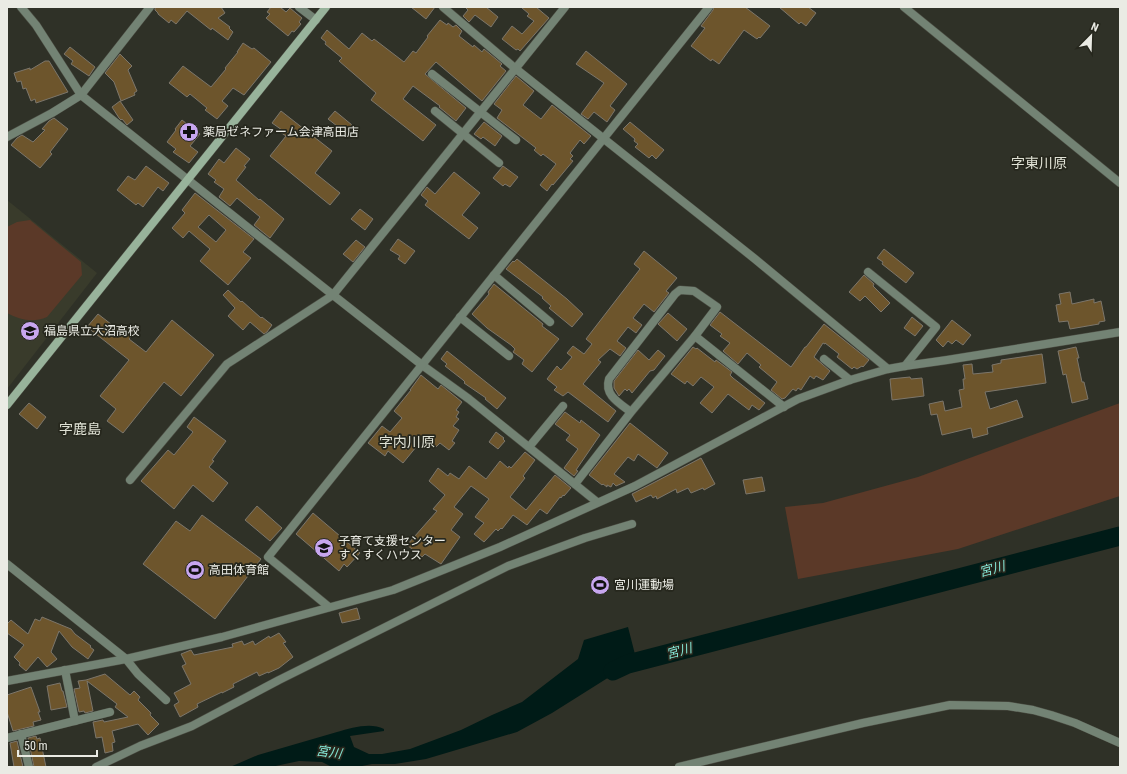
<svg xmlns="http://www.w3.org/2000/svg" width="1127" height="774" viewBox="0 0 1127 774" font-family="'Roboto Condensed','Noto Sans JP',sans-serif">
<rect width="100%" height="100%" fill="#2f3127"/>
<polygon fill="#393b2b" points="7,200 97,273 7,389"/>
<g fill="#5b3928">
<path d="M30 220 81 262 82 275 47 317C33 323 20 320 7 313V227L17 222Z"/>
<polygon points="1120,403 1120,496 958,549 798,579 785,507 823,503 918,477"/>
</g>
<path fill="#001b17" d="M628 627 639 670 622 671 614 674 552 713 517 732 426 759 395 764H372L357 767H332L322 762 299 761 271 767H230L258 755 337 732C352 728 370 722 384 729V731L350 736 354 747 369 754H382L410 749 461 730 492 715 522 702 578 659 584 640Z"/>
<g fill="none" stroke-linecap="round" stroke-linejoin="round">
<polyline stroke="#001b17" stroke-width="19" points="613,671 628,664 1120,536"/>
</g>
<g fill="#6d552c" stroke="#7c766b" fill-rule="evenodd">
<polygon points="155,7 221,7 225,13 218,18 230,27 229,28 233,32 228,40 212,28 211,30 187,11 176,24 171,20 169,23 158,14 158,13 155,10"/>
<polygon points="271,7 280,7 286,12 290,8 302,18 299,22 301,24 294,32 292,31 288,36 266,18 270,14 267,12"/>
<polygon points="411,7 435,7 426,19"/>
<polygon points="465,7 486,7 498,17 491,27 475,15 469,22 463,16 468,10"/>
<polygon points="521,7 536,7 549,18 520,51 518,49 516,50 502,39 512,26 522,34 534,21 527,16 529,14"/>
<polygon points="714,7 745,7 770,26 760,38 759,37 757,39 744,30 719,64 712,59 711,61 691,46 705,28 701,26 713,10"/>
<polygon points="779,7 808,7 816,13 806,26 801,22 799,24"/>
<polygon points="440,20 447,25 448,23 453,27 456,25 462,31 459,36 473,47 474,45 482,52 484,49 502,64 500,66 506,71 482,101 436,62 425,74 466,108 456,121 439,107 440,106 413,86 403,99 436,125 423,141 371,100 376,93 339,61 342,58 325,44 326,42 321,38 327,30 349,49 362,33 372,41 374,39 404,62 413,51 416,53 428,37 427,36"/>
<polygon points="243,43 252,49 254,48 271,62 244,95 233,88 222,101 228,106 217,119 205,110 207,108 190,94 187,97 169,83 183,66 211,87 226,69 225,68 238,52 237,52"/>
<polygon points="70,47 95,67 89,76 71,64 73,61 64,54"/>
<polygon points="586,51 627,84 610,106 615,110 607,122 594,112 588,119 581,114 604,83 576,64"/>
<polygon points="120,54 132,66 128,70 137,91 134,93 135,95 121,101 114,82 105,73"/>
<polygon points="45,61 49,61 68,92 36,103 35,99 31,101 26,88 23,89 21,81 17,82 14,73 30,68 30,70"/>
<polygon points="516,76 534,91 523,105 541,119 552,105 591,136 584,144 580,140 570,153 573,156 570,159 573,161 553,185 552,184 547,191 540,185 556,164 543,154 541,156 534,150 536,148 497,118 502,110 494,104"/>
<polygon points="120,101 133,120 127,125 122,119 121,120 119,118 112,107"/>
<polygon points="281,111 332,151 315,173 340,193 330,205 270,156 286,136 280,132 282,130 272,123"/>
<polygon points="335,111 352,125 346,133 328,119"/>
<polygon points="54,118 68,129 50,152 52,154 40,168 11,145 17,138 22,135 33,142 45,130 42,129 49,121"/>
<polygon points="182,120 200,134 190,146 198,152 189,163 173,152 176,149 167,142 176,130 175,129"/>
<polygon points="484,122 502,136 495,146 483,137 481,139 474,134"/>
<polygon points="630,122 664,150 656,159 652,155 649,158 635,147 638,144 634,141 635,139 623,129"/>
<polygon points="236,148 250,159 244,166 246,167 236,180 259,200 260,199 284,219 270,238 254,225 260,217 237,198 230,206 219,197 224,189 214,182 216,180 208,174 219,159 224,163"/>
<polygon points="146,166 169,183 163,191 158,187 143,207 138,203 136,205 117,190 128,176 135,180"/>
<polygon points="503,166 518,177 510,187 505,184 503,186 493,178"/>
<polygon points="454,172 480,193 462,215 478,228 469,239 425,205 428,201 421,195 427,187 435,194"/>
<path d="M195 193 254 239 243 252 251 258 228 285 200 261 210 249 189 231 183 238 172 228 185 213 182 210ZM209 215 226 230 216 242 198 227Z"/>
<polygon points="360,209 373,219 365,230 351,219"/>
<polygon points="398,239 415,251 405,264 398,259 400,256 390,250"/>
<polygon points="356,240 365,247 353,262 343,254"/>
<polygon points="884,249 914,273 906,283 882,264 883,262 877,258"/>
<polygon points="644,251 677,278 666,291 669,293 654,312 644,304 633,318 642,325 636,333 628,327 617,341 626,348 620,356 610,349 598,360 601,362 583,384 616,411 608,422 568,392 563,396 554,390 557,387 547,379 557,366 561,370 572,357 567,353 573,346 584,354 592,344 586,339 640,269 634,264"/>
<polygon points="517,259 567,299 583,314 572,327 549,308 551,306 542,298 543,297 506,269 513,261 514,262"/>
<polygon points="864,275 874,284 873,286 890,303 881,312 865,296 860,301 849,292"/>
<polygon points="494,284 543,324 542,326 559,339 532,372 522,364 524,360 513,352 515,349 511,345 487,328 472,314 489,294 488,292"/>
<polygon points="228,290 241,302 242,301 261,318 262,317 272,325 267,332 264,334 250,322 243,330 228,316 235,308 223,295"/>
<polygon points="1070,292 1072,304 1094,299 1094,303 1101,301 1105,321 1099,322 1099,324 1070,329 1068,321 1059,322 1056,305 1061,304 1059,294"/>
<polygon points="720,312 791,367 805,347 806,347 824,324 869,360 863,367 862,366 857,369 854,367 852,369 837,357 839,354 825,343 825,344 823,343 814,357 830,371 823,380 816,376 814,379 810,376 801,390 798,388 796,391 793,389 785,398 782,399 771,390 777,382 759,367 761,365 747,353 738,364 723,351 730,343 720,336 722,334 710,325"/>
<polygon points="668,313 687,329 677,341 658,324"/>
<polygon points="98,314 120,331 124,327 133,334 129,339 146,352 172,320 214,355 181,396 164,382 123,433 107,421 116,409 100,396 129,360 87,327"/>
<polygon points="912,317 923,326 915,336 904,328"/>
<polygon points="952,320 971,335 963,345 956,340 952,344 948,341 943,347 936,340"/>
<polygon points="693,347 696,349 697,348 715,362 716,360 732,372 730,375 733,378 765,403 759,410 752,405 749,410 728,394 712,413 700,403 714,387 701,377 693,386 687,381 685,384 671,374"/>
<polygon points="1076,347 1079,358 1077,358 1082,382 1084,382 1088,399 1072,403 1066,374 1063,375 1058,351"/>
<polygon points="638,350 649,360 658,350 665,356 654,370 650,371 632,393 629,389 627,391 625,389 619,396 614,388 614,381"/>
<polygon points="447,351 506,398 497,409 485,399 486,398 464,383 465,382 463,380 445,366 447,364 441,359"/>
<polygon points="1042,354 1046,383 985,392 990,409 1017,400 1023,417 987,428 988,434 973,438 971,428 942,435 937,414 931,415 929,404 943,401 945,411 962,407 959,390 964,389 963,379 965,379 963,365 972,364 973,374 993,372 992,365 1001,363 1001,360"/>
<polygon points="421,375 438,389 441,385 462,402 456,410 459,412 456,417 459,419 453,426 459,430 452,441 455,443 449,450 440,443 435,448 431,446 429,448 421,441 403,463 388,451 385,456 368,443 382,426 390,432 402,418 394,411 411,390 410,390"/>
<polygon points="910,377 911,379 922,378 924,396 892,400 890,379"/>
<polygon points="29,403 46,417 37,429 19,414"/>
<polygon points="565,412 580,423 581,420 600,435 576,470 578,471 574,476 564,468 578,449 566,440 570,435 555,424"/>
<polygon points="194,417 226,441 212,460 214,461 209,467 228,483 213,502 193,485 174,509 141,481 168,450 174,455 193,432 187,427"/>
<polygon points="630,423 668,453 657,468 638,454 634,461 628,457 614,474 625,482 616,486 613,483 611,487 607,485 607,487 603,484 602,485 589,475"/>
<polygon points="496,432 504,438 503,439 505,441 498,449 489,442"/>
<polygon points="525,452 535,460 523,476 525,478 510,497 526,510 555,475 571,488 564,496 563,495 561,498 560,497 547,514 540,509 527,525 513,515 502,529 501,528 498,531 496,529 484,542 474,534 484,523 475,517 489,499 471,486 454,507 463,514 451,530 460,537 441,564 425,554 422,557 407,545 437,511 433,509 445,495 429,481 438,468 448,476 450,473 459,479 469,466 486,479 500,461 508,468 509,466 511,468"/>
<polygon points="701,458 715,484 704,490 703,488 691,493 688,488 677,493 676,489 657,499 656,496 653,498 651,495 636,502 632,494"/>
<polygon points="762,477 765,491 746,494 743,480"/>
<polygon points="257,506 282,528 270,541 245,520"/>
<polygon points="313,513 360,553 347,567 344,564 339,571 296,534"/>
<polygon points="202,515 261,559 215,619 143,564 176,521 190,531"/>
<polygon points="357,608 360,619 342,623 339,613"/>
<polygon points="42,617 71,629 75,634 91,646 90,647 94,650 88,659 72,647 59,631 51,652 57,659 47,667 38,657 26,671 19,665 20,663 14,657 24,645 7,633 7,624 11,620 28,634 35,619 40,621"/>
<polygon points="279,633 286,642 283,643 293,657 279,668 268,673 268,672 259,676 257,672 233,684 234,687 222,693 222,692 197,704 198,707 180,717 174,705 179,702 174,693 191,684 182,666 186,664 181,654 191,650 194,655 233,647 232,644 242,641 244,645 253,641 255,645 269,636 270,638"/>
<polygon points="105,674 130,695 134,691 140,697 138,700 151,713 150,715 159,724 148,735 138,724 112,731 115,742 112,743 113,751 105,753 102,737 96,738 93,722 103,720 104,722 128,717 115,707 117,704 87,681 93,711 85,713 84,711 79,712 74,689 80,688 78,681 86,680"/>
<polygon points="60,683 62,691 63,691 67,707 51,710 47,686"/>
<polygon points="31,687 40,712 38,712 41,720 33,722 34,726 13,731 7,712 7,695"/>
<polygon points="36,736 37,739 40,738 46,767 34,767 28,738"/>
<polygon points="17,741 23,767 14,767 10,743"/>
</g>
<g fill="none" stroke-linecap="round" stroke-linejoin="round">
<g stroke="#4d4f45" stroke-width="9">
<g id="street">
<polyline points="21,7 36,25 81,95 333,295 422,365 469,399 597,502"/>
<polyline points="299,7 316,20"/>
<polyline points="443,7 516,69 755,259 888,369"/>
<polyline points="904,7 1120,183"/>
<polyline points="432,74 516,140"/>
<polyline points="435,111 499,163"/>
<polyline points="7,137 52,113 81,95 150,7"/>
<polyline points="868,272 936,327 905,366"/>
<polyline points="494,275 550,322"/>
<polyline points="460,317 509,356"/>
<polyline points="695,336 784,407"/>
<polyline points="824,359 850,380"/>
<polyline points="529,447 563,406"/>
<polyline points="130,480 227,364 333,295 565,7"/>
<path d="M575 484 631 412 695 336 717 307 694 291 680 290 675 294 609 379C604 395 619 403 631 412"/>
<polyline points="7,564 126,659 138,674 166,700"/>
<polyline points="329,607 268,557 709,7"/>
<polyline points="65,670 75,721"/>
<polyline points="7,681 126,659 222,637 393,590 500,547 635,486 798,399 850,380 888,369 905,366 947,360 1120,332"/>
<polyline points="21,734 29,767"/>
<polyline points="7,738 110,712"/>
<polyline points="96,767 140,746 192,726 279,680 508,566 585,538 632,524"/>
<polyline points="679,767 863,723 950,705 1008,706 1033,710 1051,715 1075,723 1120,743"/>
</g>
</g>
<g stroke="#4d4f45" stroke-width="9">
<polyline id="secondary" points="7,405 326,7"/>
</g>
<use href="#street" stroke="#738374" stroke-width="8"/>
<use href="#secondary" stroke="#98b39b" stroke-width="8"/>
</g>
<defs>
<g id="pharmacy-disc" transform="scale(1)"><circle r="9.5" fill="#c7a6ef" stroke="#26271d"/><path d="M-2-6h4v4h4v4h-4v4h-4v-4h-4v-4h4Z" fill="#111"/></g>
<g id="school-disc" transform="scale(1)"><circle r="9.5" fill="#c7a6ef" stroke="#26271d"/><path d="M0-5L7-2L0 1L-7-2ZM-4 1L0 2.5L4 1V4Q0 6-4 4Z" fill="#111"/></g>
<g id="stadium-disc" transform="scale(1)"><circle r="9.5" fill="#c7a6ef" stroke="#26271d"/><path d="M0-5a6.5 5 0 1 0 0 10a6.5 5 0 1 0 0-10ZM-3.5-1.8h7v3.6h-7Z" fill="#111"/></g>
</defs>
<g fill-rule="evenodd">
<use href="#pharmacy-disc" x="189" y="132"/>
<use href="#school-disc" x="30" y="331"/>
<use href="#school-disc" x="324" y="548"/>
<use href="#stadium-disc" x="195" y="570"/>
<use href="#stadium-disc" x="600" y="585"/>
</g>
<g text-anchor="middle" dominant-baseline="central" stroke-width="3.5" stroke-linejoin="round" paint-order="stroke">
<g font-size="12" fill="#eaebe4" stroke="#26271d" text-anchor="start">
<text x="203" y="132">薬局ゼネファーム会津高田店</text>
<text x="44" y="331">福島県立大沼高校</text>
<text x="338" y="541">子育て支援センター<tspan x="338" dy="14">すくすくハウス</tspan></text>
<text x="209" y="570">高田体育館</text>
<text x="614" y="585">宮川運動場</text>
</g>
<g font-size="13" font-style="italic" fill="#84e6d5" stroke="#26271d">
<text transform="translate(992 569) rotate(-15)">宮川</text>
<text transform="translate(679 651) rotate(-15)">宮川</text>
<text transform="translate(329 752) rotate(8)">宮川</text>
</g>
<g font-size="14" fill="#dfe1d4" stroke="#26271d">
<text x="1039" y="163">字東川原</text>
<text x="80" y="429">字鹿島</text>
<text x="407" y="442">字内川原</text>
</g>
</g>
<rect width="1127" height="774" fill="none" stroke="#eaebe4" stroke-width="16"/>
<g transform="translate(1091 36) rotate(23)" stroke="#26271d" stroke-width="3" paint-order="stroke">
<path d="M0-3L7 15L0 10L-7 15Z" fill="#eaebe4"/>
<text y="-6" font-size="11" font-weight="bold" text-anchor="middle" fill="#eaebe4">N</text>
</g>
<path d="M18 750v6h79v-6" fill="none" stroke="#eaebe4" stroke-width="2"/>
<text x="24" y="750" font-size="12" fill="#eaebe4" stroke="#26271d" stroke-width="3" paint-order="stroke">50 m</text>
</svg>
